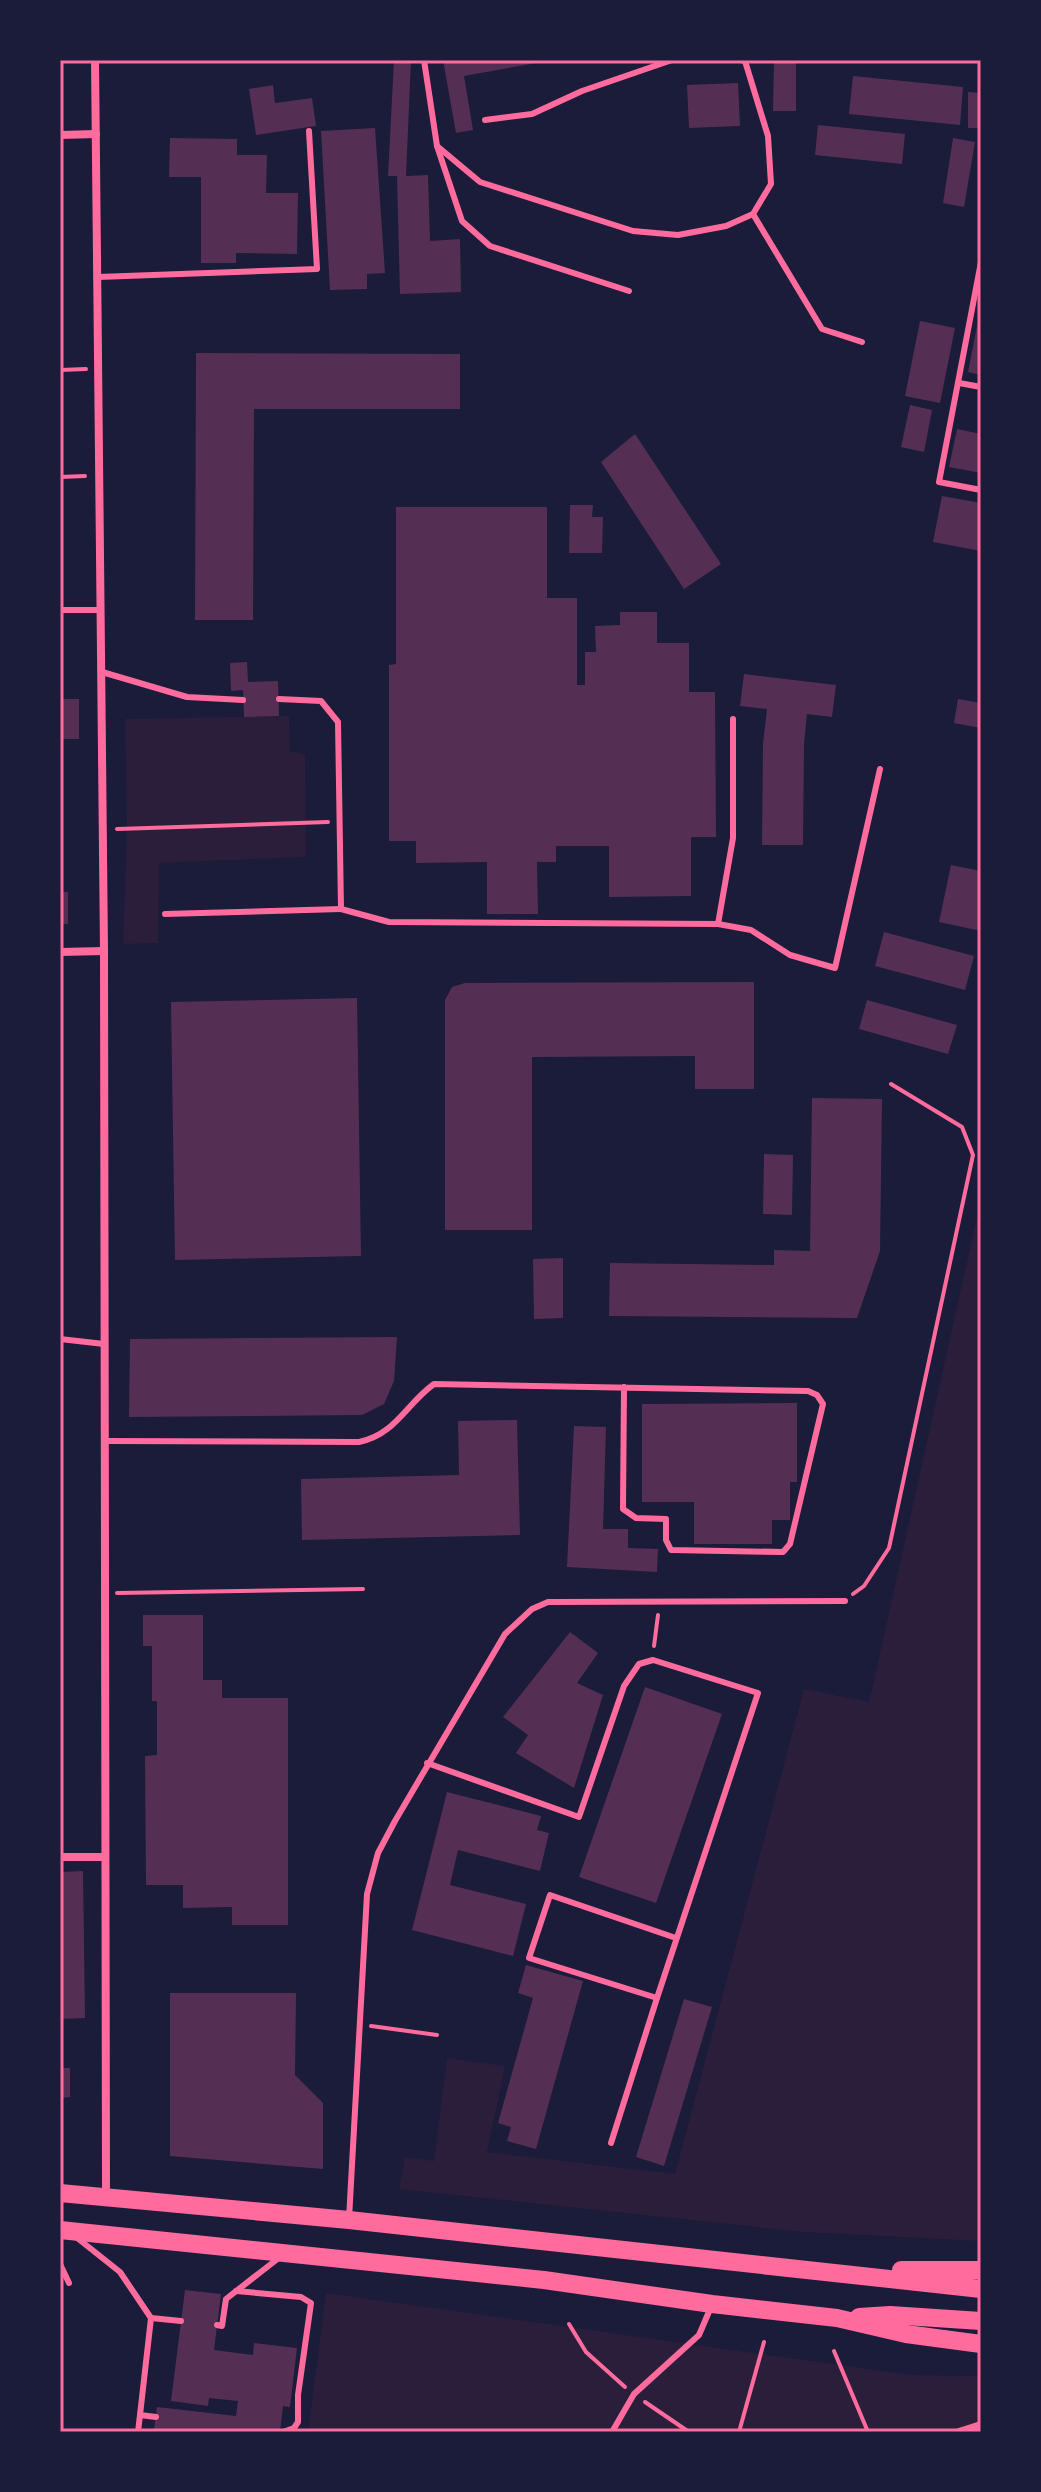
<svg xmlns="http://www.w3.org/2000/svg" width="1041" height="2492" viewBox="0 0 1041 2492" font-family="Mulish,sans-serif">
<rect width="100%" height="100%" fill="#1b1b3a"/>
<g fill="#2a1e3b">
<polygon points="289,716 290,751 305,755 306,857 159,863 158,943 123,944 127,829 125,719"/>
<polygon points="981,1199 981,2241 803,2232 399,2189 405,2157 434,2161 447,2058 505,2066 487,2152 675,2174 804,1689 869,1702"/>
<polygon points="326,2293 911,2375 981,2376 981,2425 959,2432 308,2432"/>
</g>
<g fill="#542f53">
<polygon points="394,60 411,60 406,176 428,175 430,241 460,239 461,292 400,294 397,176 388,176"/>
<polygon points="443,60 542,60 542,62 464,76 473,130 456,133"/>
<polygon points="774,63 796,63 796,111 773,111"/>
<polygon points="853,76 963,87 960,125 849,114"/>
<polygon points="738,83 740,126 689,128 687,85"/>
<polygon points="273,85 275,103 312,98 316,126 256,135 249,89"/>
<polygon points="968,92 981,93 981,128 968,128"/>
<polygon points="818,125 905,134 902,164 815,155"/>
<polygon points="375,128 385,273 367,274 367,289 330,290 321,131"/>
<polygon points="170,138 237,139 237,155 267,155 266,193 298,193 297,254 236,253 236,263 201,263 201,177 169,177"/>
<polygon points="953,138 975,142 964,207 943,203"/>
<polygon points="920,321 955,328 940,403 905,396"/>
<polygon points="978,321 981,322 981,375 968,372"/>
<polygon points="196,353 460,354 460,409 254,409 253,620 195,620"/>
<polygon points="910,405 932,410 924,452 901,447"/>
<polygon points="957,429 981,434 981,473 949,467"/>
<polygon points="635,434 721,564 684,589 601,462"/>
<polygon points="942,496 981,503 981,551 933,542"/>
<polygon points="570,505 593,505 592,517 603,517 602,553 569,553"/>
<polygon points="396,507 547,507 547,598 577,598 577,685 585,685 585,652 596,652 595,626 620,625 620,612 657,612 657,643 689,643 689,692 715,692 716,837 691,837 691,896 609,897 609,846 556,846 556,862 537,862 538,914 487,914 487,862 416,863 416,841 389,841 389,665 396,664"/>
<polygon points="247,662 248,682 278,681 279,716 244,717 243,690 231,691 230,663"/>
<polygon points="744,674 836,685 832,717 807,714 804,744 803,845 762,845 763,744 767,709 740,706"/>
<rect x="60" y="699" width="19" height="40"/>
<polygon points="958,699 981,703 981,728 954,723"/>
<polygon points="951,865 981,871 981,931 939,922"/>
<rect x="60" y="892" width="8" height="32"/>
<polygon points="884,932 974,956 965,990 875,966"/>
<polygon points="754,982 754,1089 695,1089 695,1056 532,1057 532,1230 445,1230 445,1000 452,987 465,983"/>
<polygon points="357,998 361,1256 175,1260 171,1002"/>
<polygon points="867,1000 957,1025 948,1054 859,1029"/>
<polygon points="812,1098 882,1099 880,1251 857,1318 609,1316 610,1263 774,1265 774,1250 810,1251"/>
<polygon points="764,1154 793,1155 792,1215 763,1214"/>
<polygon points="563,1258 563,1318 534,1319 533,1259"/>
<polygon points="397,1337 394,1381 384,1404 362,1415 129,1417 130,1339"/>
<polygon points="797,1403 797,1482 790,1482 790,1520 772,1520 772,1544 694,1544 694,1502 642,1502 642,1404"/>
<polygon points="517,1420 520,1535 302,1540 301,1479 459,1475 458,1421"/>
<polygon points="574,1426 606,1427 603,1529 628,1529 628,1548 658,1549 657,1572 567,1567"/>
<polygon points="143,1615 203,1615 203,1680 222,1680 222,1698 288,1698 288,1925 232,1925 232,1907 183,1908 183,1885 146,1885 145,1756 157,1755 157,1701 152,1701 152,1646 143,1646"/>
<polygon points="570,1632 598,1653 577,1683 603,1695 574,1788 516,1753 528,1735 503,1717"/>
<polygon points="645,1687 722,1714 656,1903 579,1877"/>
<polygon points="447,1792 541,1816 537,1830 549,1833 540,1871 458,1850 450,1885 526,1904 513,1956 412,1930"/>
<polygon points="83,1871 85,2018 60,2019 60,1872"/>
<polygon points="526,1965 583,1981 536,2149 507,2141 511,2127 498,2123 533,1998 518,1993"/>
<polygon points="170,1993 296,1993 295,2075 323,2103 323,2169 170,2156"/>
<polygon points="684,1999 712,2007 664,2166 636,2157"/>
<polygon points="60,2068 70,2068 70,2097 60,2098"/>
<polygon points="185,2290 221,2294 214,2350 253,2355 254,2343 297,2348 290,2407 283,2406 280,2432 178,2432 154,2429 157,2407 236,2416 238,2401 209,2398 208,2406 171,2401"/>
</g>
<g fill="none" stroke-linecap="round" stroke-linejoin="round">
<g stroke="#ff6b9d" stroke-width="4">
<polyline points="60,370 86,369"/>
<polyline points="60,477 85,476"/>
<polyline points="117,829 328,822"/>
<polyline points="117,1593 363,1589"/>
<polyline points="853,1594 864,1586 889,1548 973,1155 962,1127 891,1084"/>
<polyline points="654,1646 658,1615"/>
<polyline points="371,2026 437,2035"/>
<polyline points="569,2324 586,2352 625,2387"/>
<polyline points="834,2351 868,2432"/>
<polyline points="645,2402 689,2432"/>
<polyline points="739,2432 764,2342"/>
</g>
<g stroke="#ff6b9d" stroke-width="6">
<polyline points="424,60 437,146 462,221 490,246 629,291"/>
<polyline points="485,120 532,114 582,91 672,60"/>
<polyline points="437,146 480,182 633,231 678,235 726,226 753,214 771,184 768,136 745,61 741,60"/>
<polyline points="753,214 822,329 862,342"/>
<polyline points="981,262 939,482 981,490"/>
<polyline points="98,277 317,269 309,131"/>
<polyline points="959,383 981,387"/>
<polyline points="60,610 101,610"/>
<polyline points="102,672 187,697 243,700"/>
<polyline points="279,699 321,701 338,722 341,909 389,922 718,924 733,838 733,719"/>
<polyline points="165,914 341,909"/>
<polyline points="718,924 751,930 790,955 835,968 880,769"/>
<polyline points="60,1339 104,1344"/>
<path d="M105 1441 359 1442C395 1435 406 1404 434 1384L808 1391 817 1395 823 1404 790 1544 783 1552 671 1550 666 1540V1519L636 1518 623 1509 624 1387"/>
<polyline points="427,1763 579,1817 624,1686 639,1664 653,1660 758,1693 657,1998"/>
<polyline points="611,2143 657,1998 529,1958 550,1895 676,1938"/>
<polyline points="349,2219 367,1894 378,1853 395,1821 505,1634 532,1609 548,1602 845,1601"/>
<polyline points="76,2237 120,2272 151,2318 181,2321"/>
<polyline points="60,2264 69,2283"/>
<polyline points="236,2291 301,2297 311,2303 298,2395 298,2422 294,2428 283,2432"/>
<polyline points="151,2318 140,2415 156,2417"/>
<polyline points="217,2325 222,2326 226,2299 280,2257"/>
<polyline points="138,2432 140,2415"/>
<polyline points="612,2432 634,2394 699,2335 711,2307"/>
</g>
<g stroke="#ff6b9d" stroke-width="8">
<polyline points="95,60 104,951 106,2197"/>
<polyline points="60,135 96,134"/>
<polyline points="60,952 104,951"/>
<polyline points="60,1857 105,1857"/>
<polyline points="959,2432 981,2425"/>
</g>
<g stroke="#ff6b9d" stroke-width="18">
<polyline points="60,2193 349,2220 981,2289"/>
<polyline points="60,2230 544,2280 712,2304 837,2318 906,2334 981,2344"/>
<polyline points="901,2270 981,2270"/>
<polyline points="859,2317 890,2315 981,2321"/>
</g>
</g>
<rect width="1041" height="2492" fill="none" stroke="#1b1b3a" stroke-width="124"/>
<rect x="62" y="62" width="917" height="2368" fill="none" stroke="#ff6b9d" stroke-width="3"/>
</svg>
